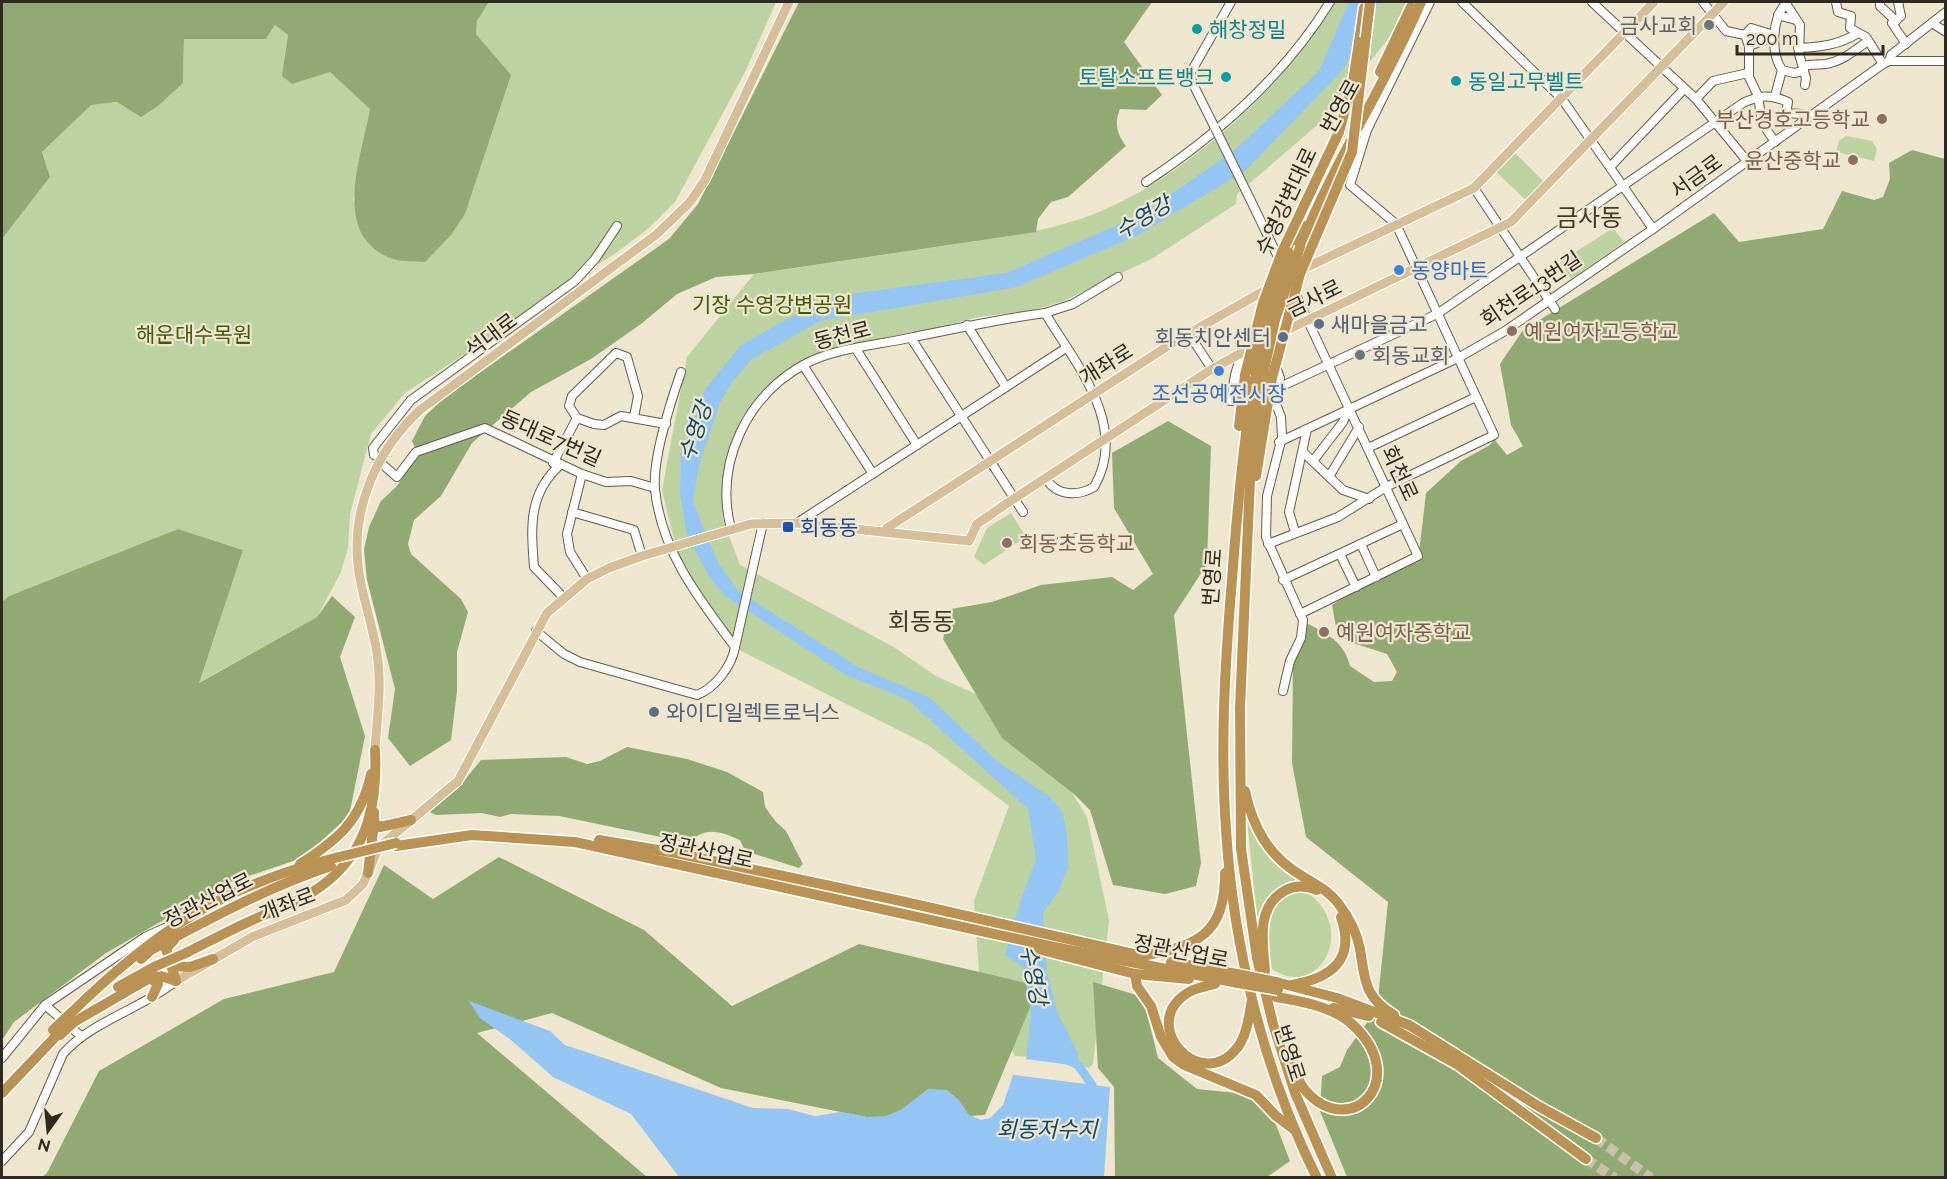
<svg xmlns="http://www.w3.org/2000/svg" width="1947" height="1179" viewBox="0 0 1947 1179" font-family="Raleway,'Noto Sans KR',sans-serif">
<rect width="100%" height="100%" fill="#eee6ce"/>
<g fill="#bcd3a1">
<polygon points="489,2 776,2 746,70 675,202 649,228 613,255 549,294 477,346 405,393 371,434 350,514 348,548 341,572 317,617 198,683 243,550 178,529 9,596 2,602 2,239 50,177 42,152 90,105 117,102 183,83 184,39 266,39 275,25 288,35 283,76 313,76 329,71 371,109 353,202 510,75 476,34 477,21"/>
<path d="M1333 2H1408L1397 28 1322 121 1237 194 1236 204 1153 258 1064 301 1033 310 979 317 805 361 757 397 741 419 733 438 722 486 723 520 740 565 892 646 936 676 1026 717 1087 817 1109 920 1093 1064 1089 1068 1051 1058 1015 1056 988 1011 979 972 974 901 1009 806 928 745 741 651 694 583 677 552 662 490 687 357 754 274C818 265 881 255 944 246 996 238 1050 232 1099 212 1186 176 1289 84 1333 2Z"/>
<polygon points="1846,136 1872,141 1877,149 1874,161 1836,152 1839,141"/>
<polygon points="1514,152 1545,183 1527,201 1495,171"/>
<polygon points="1613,228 1624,242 1571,279 1560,262"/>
<polygon points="1011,513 1026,537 984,565 974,557 987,528"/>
<path d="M1246 809C1262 842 1270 866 1306 882 1280 877 1266 897 1257 918Z"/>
<path d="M1303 892C1313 895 1318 901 1324 910 1347 949 1311 996 1272 969 1267 941 1262 894 1303 892Z"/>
</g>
<g fill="#91aa73">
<path d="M2 2H500H489L477 21 476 34 511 75 465 214 451 235 425 262C415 261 402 262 393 259 329 236 362 157 370 109L330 72 292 84 282 76 288 35 275 25 266 39H184L183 83 158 106 141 117 117 102 91 105 42 152 50 177 2 239Z"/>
<path d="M799 2H1152L1124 42 1162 95 1146 110 1120 109C1114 123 1117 134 1126 146L1068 197 1051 202 1038 219 1036 232 754 274 716 277 677 294 641 324 591 359 531 392 472 443 441 496 414 520 408 544 411 554 461 599 468 612 457 652V691L451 740 410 766 388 738 395 689 367 580 364 550 369 527 381 501 397 486 418 454 412 441 425 416 444 398 669 239 698 204Z"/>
<path d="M1912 150 1945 159V1177H1347L1320 1111 1322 1076 1340 1067 1347 1050 1377 1009 1388 902 1306 837 1292 763 1293 662 1304 622C1326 633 1344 641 1350 666L1374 682 1392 681 1397 672 1387 654 1350 642 1337 633 1332 605 1376 577 1418 562 1426 493 1461 461 1490 445 1494 439 1507 455 1523 446 1511 425 1500 364 1523 330 1714 213 1739 242 1823 229 1842 191 1874 200 1883 197 1890 179 1889 163Z"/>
<polygon points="1168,421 1211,446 1207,564 1174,615 1201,863 1196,886 1165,894 1113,885 1090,810 1074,794 1002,738 943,639 951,609 992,602 1041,585 1112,577 1133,590 1153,574 1114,508 1112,453"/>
<polygon points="178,529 243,550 199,683 317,617 332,596 355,617 340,657 365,736 349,816 302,858 228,883 106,953 14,1022 2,1040 2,602 9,596"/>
<path d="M627 747 687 759 727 772 763 792 765 807 776 822 786 831 803 864 799 868 745 851 740 840C722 832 704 825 690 843L559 816 511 814 500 817 482 813 436 815 430 812 458 788 481 760 566 757 587 764 600 761Z"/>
<polygon points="499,857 644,930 732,1006 859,944 1039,986 985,1115 886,1121 721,1088 552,1013 477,1033 647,1177 41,1178 47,1173 99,1071 224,999 334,972 384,865 433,899"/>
<polygon points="1093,982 1143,997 1158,1058 1197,1089 1246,1094 1273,1117 1290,1161 1267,1177 1115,1177 1114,1087 1098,1068"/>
</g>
<g fill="#95c6f3">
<polygon points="1349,2 1379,2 1343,70 1245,171 1138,235 1017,287 820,321 751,360 732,382 719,405 699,465 693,502 717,561 738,591 860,668 929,697 998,762 1050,797 1063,813 1067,835 1068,868 1059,891 1043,913 1047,973 1058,1014 1078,1053 1078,1066 1026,1059 1031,1012 1023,967 1005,955 1021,899 1036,859 1028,809 908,700 846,675 725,596 710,578 687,536 680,492 681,452 706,388 741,345 827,297 1006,273 1143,214 1236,149 1319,71"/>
<polygon points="469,1001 550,1031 565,1045 753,1108 788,1109 815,1116 841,1112 868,1117 886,1116 902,1109 928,1089 947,1090 959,1100 969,1115 981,1120 990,1118 1003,1105 1013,1075 1110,1087 1104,1177 679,1177 631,1114 553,1077 511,1040 480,1018"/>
</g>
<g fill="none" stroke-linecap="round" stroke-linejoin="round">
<polyline stroke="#95c6f3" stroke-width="9" points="1068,1060 1078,1065 1092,1085 1085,1094"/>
<g stroke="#c8c0ab" stroke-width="10" stroke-dasharray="10 5" stroke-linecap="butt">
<polyline points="1596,1138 1651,1178"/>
<polyline points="1586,1159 1615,1178"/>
</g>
<g stroke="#645c48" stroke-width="10">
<g id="minor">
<polyline points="1462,2 1562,99 1653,229"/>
<polyline points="1592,2 1696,99 1747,161"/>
<polyline points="1703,2 1726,31 1745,35 1749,46 1749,77 1758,96 1762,123 1775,142"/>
<polyline points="1785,2 1800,25 1799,54 1806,78 1805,85"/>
<path d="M1787 2C1772 17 1770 52 1782 70L1794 73 1804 71"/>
<polyline points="1836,2 1838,12 1851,16 1850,28 1866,37 1883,64"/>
<polyline points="1880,2 1880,6 1896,21"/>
<polyline points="1898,2 1901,16 1892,23 1906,44"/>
<polyline points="1778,15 1796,20"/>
<polyline points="1932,23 1946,32"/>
<polyline points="1745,35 1751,28 1774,35"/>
<polyline points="1749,46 1773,37"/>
<path d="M1798 48C1821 47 1839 45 1858 33"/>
<polyline points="1889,61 1891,55 1946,12"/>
<path d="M1803 66C1811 64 1819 65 1826 64 1843 61 1855 50 1868 41"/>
<polyline points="1775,96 1782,70"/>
<polyline points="1696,99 1713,81 1748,73"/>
<polyline points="1215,128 1192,82 1191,72 1231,2"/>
<polyline points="1611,166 1684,89"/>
<path d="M1146 182C1217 135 1285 75 1330 2"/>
<polyline points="1474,188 1555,309"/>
<polyline points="1250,199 1280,261"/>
<polyline points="1294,291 1418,556 1300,614"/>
<polyline points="1045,313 1073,304 1118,277"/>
<polyline points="967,325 1006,387"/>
<polyline points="1189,334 1212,369"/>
<polyline points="911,338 1023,512"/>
<polyline points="856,349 917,445"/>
<polyline points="803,365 873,474"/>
<polyline points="1276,367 1280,378 1276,404 1281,417 1282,437 1267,496 1266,537 1303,620 1301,638 1290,661 1283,691"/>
<path d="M1280 387 1437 314 1743 103C1760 95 1770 94 1788 102L1786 113 1802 114 1806 119"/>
<path d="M1226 400 1232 401C1233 383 1235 366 1245 351"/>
<polyline points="634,417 638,396 627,357 616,353 572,396 569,406 577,418 594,424 604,425 621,416 666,424"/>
<polyline points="1279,442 1458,358 1505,331 1653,229 1883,64 1889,61 1946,61"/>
<polyline points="1368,448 1476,397"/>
<polyline points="1303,452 1343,490 1369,499"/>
<polyline points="374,455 373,448 411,400 575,281 595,259 617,226"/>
<polyline points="1313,461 1343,422 1348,410"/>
<polyline points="553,463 577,418"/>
<polyline points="382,464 397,477 416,452 485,428 582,474 606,482 631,481 655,488"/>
<path d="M560 465C528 494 531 527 534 567L563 597"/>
<polyline points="582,474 567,534 570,552 587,579"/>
<polyline points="1330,475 1359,427"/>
<polyline points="572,512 634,530 642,556"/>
<polyline points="797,523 1066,348"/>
<path d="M731 529C714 463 747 394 807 363 839 347 880 345 914 337 958 328 1000 319 1045 313 1075 363 1130 426 1094 487 1079 496 1056 497 1046 478"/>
<polyline points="1295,532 1289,512 1307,429"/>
<polyline points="1061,541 1067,543 1076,538"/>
<polyline points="1268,544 1338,517 1386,487 1494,435 1396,224 1350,185 1367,130 1430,2"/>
<polyline points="1361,544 1376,577"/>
<polyline points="1340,554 1356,587"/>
<polyline points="1283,580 1403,524"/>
<path d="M536 631 564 654 580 662 697 695C715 688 732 666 735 647 699 599 661 551 655 489 652 458 671 401 681 372"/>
<polyline points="735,647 763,523"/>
<polyline points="45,1005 81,1036"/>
<polyline points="2,1058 45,1005 145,937 167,927"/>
<path d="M2 1161 29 1132 63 1054C90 1022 143 1008 176 981"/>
</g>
</g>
<g stroke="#fff" stroke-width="11">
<g id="major">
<polyline points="1299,271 1474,188 1654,2"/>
<polyline points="1279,334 1511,222 1724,2"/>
<polyline points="886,532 887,528 1174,342 1271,287"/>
<path d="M375 750C377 718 382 686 377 654 373 624 361 595 358 565 352 506 377 450 420 410L657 234 690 202 705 180 789 2"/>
<polyline points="176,981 254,936 346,900 363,884 379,847 458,781 547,613 587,579 609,568 642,556 751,524 797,523 969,541 977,524 1006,504 1212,369 1256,345"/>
</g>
</g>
<g stroke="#fff" stroke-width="13">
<g id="highway">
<polyline points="1359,42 1364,8"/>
<polyline points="1380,72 1411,7"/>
<polyline points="1292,244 1301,224"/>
<path d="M1300 247C1334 162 1385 86 1421 2"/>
<path d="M1255 373C1243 442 1237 511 1232 580 1225 663 1220 746 1226 829 1233 947 1264 1072 1317 1178"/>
<polyline points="1263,375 1251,457 1240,707 1241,849 1257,958 1273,1024 1295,1093 1332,1178"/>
<polyline points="1239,426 1245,375"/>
<polyline points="1256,476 1272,378"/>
<path d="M1245 791C1253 828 1269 857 1302 876 1316 885 1328 890 1338 903 1348 916 1357 933 1360 949 1365 980 1364 997 1394 1015"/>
<polyline points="374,812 374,823 380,827 411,820"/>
<polyline points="599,840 676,853 901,901 1138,955"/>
<polyline points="396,846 472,835 575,842 1054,947 1238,983"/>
<path d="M300 864C339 839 361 820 371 774"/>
<polyline points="368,873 374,823"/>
<polyline points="174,940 166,949 176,981"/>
<polyline points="1034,948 1135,974 1189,979"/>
<path d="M186 953C210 941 232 929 257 918 275 910 294 904 311 893 365 860 378 809 375 750"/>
<path d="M1142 956C1197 946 1225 935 1225 873"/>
<path d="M141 959 151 950C209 919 268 887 331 866"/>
<polyline points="1171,962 1237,974"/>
<polyline points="172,966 190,967 213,959"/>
<path d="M1265 971C1263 943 1255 906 1286 890 1296 885 1307 886 1317 890"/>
<polyline points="1135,974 1137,986 1151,1006 1161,1037 1173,1057 1184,1065 1256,1095 1276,1116 1295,1130"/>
<polyline points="150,978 158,984 152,997"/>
<polyline points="1276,982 1337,998 1409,1025 1538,1106 1596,1138"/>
<path d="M1215 984C1207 986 1196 988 1189 992 1136 1023 1200 1095 1237 1048 1247 1036 1249 1015 1252 1000"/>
<path d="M1292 985C1331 978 1356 960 1341 917"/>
<polyline points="118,987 156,966"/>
<path d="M1276 997C1301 1001 1334 1007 1353 1025 1412 1080 1350 1142 1305 1090 1299 1083 1296 1074 1292 1066"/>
<polyline points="1333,1008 1369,1016"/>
<path d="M71 1013C155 931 223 885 339 857"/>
<polyline points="74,1022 150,978 161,976 176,981"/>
<polyline points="1381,1022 1458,1065 1586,1159"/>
<polyline points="2,1093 60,1032"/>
</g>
</g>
<use href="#minor" stroke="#fff" stroke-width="8"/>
<use href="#major" stroke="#d6be98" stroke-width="9"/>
<use href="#highway" stroke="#ba9354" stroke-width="10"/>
<g stroke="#645c48" stroke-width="10" stroke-linecap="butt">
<polyline id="minor-bridge" points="1215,128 1250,199"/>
</g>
<g stroke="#fff" stroke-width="13" stroke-linecap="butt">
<g id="highway-bridge">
<polyline points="1255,373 1269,312 1289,253"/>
<polyline points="1245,375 1263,303 1282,252 1339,132 1353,82 1359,42"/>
<polyline points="1263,375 1275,320 1300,247"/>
<polyline points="1272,378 1300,274 1352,152 1370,2"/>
<polyline points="339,857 396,843"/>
<polyline points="156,966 186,953"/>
<polyline points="1237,974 1276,982"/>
<polyline points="1238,983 1278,990"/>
<polyline points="53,1030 71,1013"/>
<polyline points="60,1035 74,1022"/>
</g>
</g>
<use href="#minor-bridge" stroke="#fff" stroke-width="8"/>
<use href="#highway-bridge" stroke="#ba9354" stroke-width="10"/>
</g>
<g fill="#6b7280" stroke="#eee6ce" stroke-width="2">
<circle cx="1709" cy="25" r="6"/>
<circle cx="1360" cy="355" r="6"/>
</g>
<g fill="#0f9aa8" stroke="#eee6ce" stroke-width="2">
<circle cx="1197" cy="29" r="6"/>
<circle cx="1226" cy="77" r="6"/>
<circle cx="1456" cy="81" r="6"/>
</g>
<g fill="#8d6e63" stroke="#eee6ce" stroke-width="2">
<circle cx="1882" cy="119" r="6"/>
<circle cx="1853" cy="160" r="6"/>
<circle cx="1512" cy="331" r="6"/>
<circle cx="1007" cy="543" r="6"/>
<circle cx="1324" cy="632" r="6"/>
</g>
<g fill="#3f7fe0" stroke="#eee6ce" stroke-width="2">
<circle cx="1399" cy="270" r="6"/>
<circle cx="1219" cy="371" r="6"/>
</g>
<g fill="#5c6f8a" stroke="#eee6ce" stroke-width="2">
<circle cx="1319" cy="324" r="6"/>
<circle cx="1283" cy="337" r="6"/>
<circle cx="654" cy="712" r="6"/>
</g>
<rect fill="#1a4fb4" stroke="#eee6ce" stroke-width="2" x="782" y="521" width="12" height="12" rx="3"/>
<g text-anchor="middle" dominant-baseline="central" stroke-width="4.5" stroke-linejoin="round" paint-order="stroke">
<g font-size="21" fill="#5b616d" stroke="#eee6ce" text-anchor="end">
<text x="1697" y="25">금사교회</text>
<text x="1372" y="355" text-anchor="start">회동교회</text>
</g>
<g font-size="21" fill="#0d838f" stroke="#eee6ce" text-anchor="start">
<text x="1209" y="29">해창정밀</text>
<text x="1214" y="77" text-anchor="end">토탈소프트뱅크</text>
<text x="1468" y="81">동일고무벨트</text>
</g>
<g font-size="21" fill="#2e2a21" stroke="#eee6ce">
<text transform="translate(1340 106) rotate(-61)">번영로</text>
<text transform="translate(1696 176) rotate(-36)">서금로</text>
<text transform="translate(1286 201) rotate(-65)">수영강변대로</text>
<text transform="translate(1531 289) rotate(-34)">회천로13번길</text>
<text transform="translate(1314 298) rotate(-26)">금사로</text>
<text transform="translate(491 335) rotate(-37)">석대로</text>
<text transform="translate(842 335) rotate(-14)">동천로</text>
<text transform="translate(1106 364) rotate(-32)">개좌로</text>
<text transform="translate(551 438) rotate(24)">동대로7번길</text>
<text transform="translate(1400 473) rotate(65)">회천로</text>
<text transform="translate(1212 577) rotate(-86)">번영로</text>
<text transform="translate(706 851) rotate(12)">정관산업로</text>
<text transform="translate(208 900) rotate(-27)">정관산업로</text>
<text transform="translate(287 904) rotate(-21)">개좌로</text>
<text transform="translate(1181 951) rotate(11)">정관산업로</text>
<text transform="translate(1290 1053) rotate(72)">번영로</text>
</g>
<g font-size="21" fill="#785e54" stroke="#eee6ce" text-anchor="start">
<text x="1870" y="119" text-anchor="end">부산경호고등학교</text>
<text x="1841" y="160" text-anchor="end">윤산중학교</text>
<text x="1524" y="331">예원여자고등학교</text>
<text x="1019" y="543">회동초등학교</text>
<text x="1336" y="632">예원여자중학교</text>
</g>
<g font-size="21" fill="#366cbe" stroke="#eee6ce" text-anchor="start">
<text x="1411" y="270">동양마트</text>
<text x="1219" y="393" text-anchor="middle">조선공예전시장</text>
</g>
<g font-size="21" fill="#405d06" stroke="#eee6ce">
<text x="772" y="304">기장 수영강변공원</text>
<text x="194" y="334">해운대수목원</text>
</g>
<g font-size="21" fill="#4e5e75" stroke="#eee6ce" text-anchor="start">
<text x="1331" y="324">새마을금고</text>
<text x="1271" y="337" text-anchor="end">회동치안센터</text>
<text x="666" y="712">와이디일렉트로닉스</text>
</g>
<g font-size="21" fill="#164399" stroke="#eee6ce" text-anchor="start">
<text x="800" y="527">회동동</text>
</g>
<g font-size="22" font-style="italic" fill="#0f4770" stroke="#eee6ce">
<text transform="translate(1143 217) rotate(-31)">수영강</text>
<text transform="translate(695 431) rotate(-71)">수영강</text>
<text transform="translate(1034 975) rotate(79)">수영강</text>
<text x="1047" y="1129">회동저수지</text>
</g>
<g font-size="24" fill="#403926" stroke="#eee6ce">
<text x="1589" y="217">금사동</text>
<text x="921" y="621">회동동</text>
</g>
</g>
<rect width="1947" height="1179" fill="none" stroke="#2e2a21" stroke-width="6"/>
<g transform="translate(48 1131) rotate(195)" stroke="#eee6ce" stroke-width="4.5" paint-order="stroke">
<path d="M0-4.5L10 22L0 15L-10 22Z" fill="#2e2a21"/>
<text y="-9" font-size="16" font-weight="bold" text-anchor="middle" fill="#2e2a21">N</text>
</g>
<path d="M1737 45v9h146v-9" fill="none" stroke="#2e2a21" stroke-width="3"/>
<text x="1746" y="45" font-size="18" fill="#2e2a21" stroke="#eee6ce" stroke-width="4.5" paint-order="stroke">200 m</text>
</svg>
